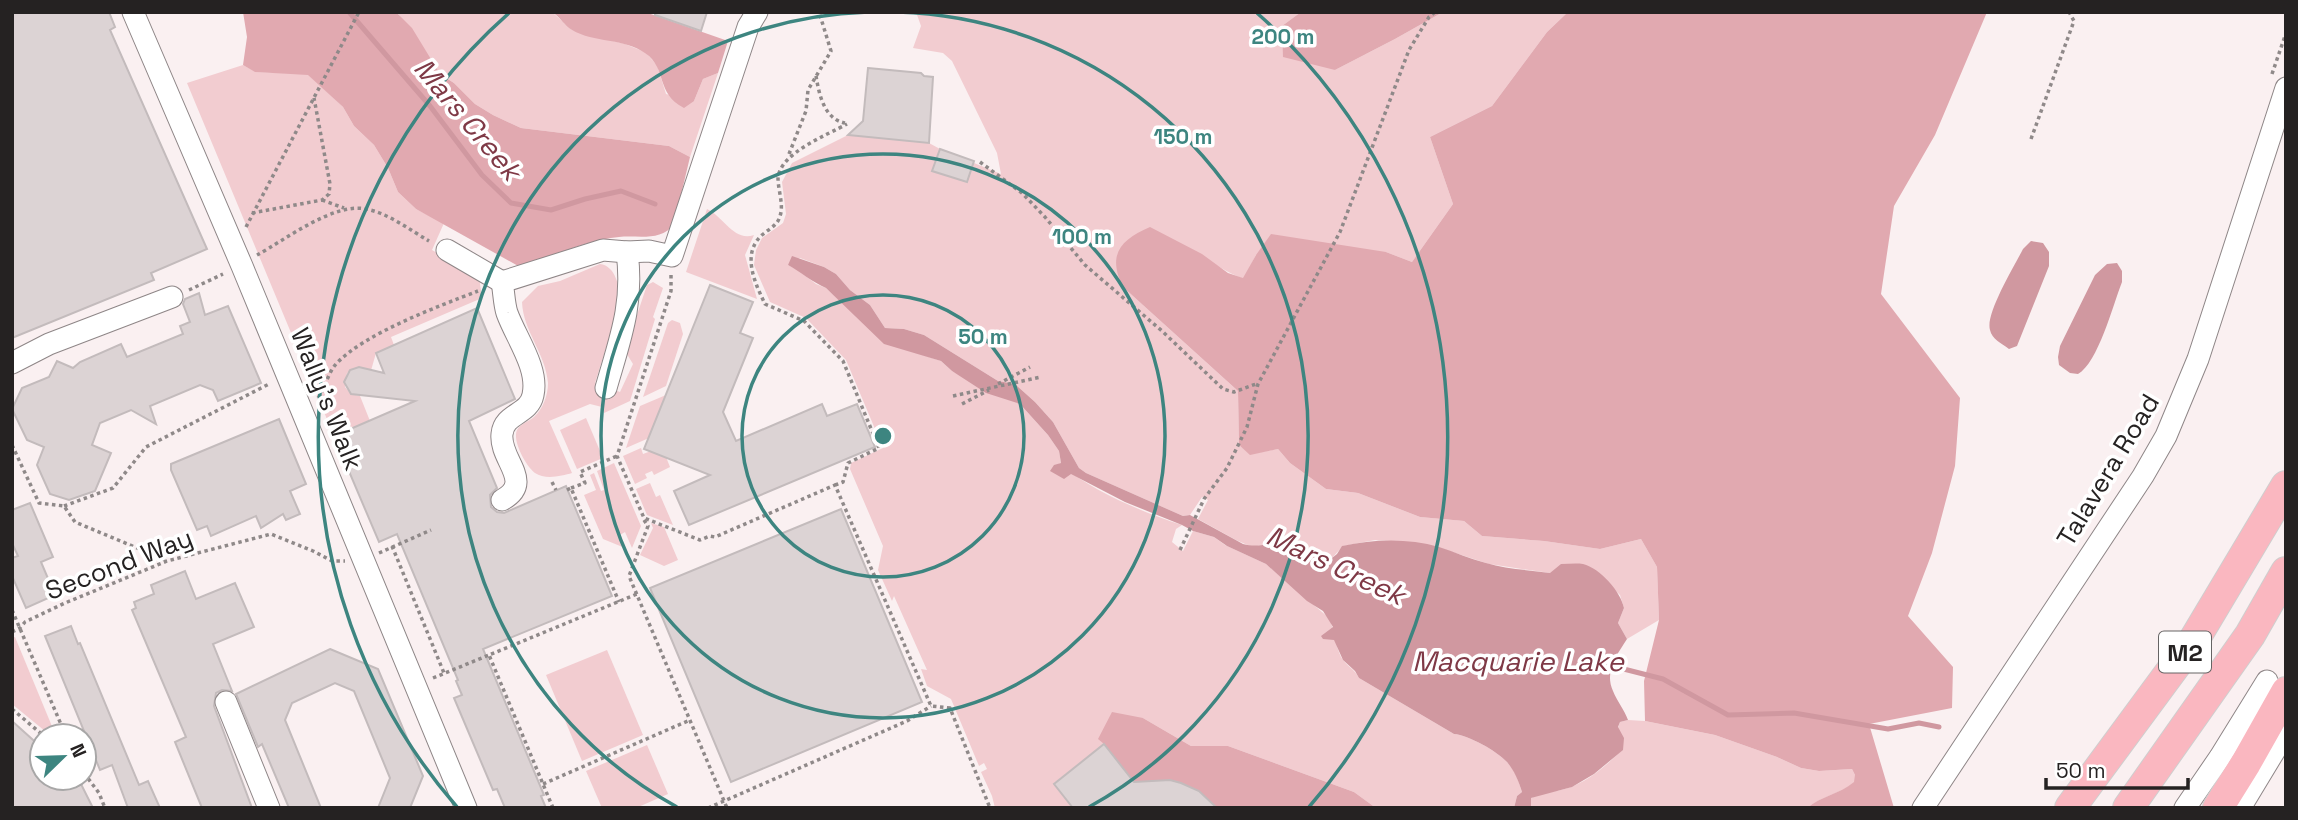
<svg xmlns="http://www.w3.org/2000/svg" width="2298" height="820" viewBox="0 0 2298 820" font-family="'Space Grotesk',sans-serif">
<rect width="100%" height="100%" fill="#faf0f1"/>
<g fill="#f2ccd0">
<polygon points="397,12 552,12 572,30 625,44 645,52 657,65 666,94 694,101 703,79 718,73 690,157 669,146 521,128 493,115 475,104 454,83 440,74"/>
<path d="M916 12H1301L1282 26 1335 70 1395 39 1443 12H1568L1547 32 1492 106 1430 137 1453 204 1412 262 1386 252 1256 255 1244 279C1220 270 1201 254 1179 243L1123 287 1238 391 1239 445 1250 454 1278 449 1290 463 1326 489 1358 493 1420 517 1464 521 1482 536 1544 541 1600 549 1641 539 1657 567 1659 620 1627 639 1618 623 1624 608 1620 595 1591 568 1550 573 1522 569 1489 564 1437 547 1391 541 1375 540 1343 546 1332 558 1320 550 1262 545 1252 547 1236 540 1198 519 1208 500 1202 497 1190 515 1183 516 1086 473 1079 468 1053 422 1035 402 1015 384 998 381 924 335 904 329 885 328 870 305 850 290 836 274 824 267 800 258 788 265 798 270 816 284 826 288 845 305 911 351 941 361 952 371 967 379 1020 404 1048 435 1059 451 1061 463 1059 464C1095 492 1139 511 1182 525L1176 529 1172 542 1183 551 1193 531 1214 537 1225 545 1266 564 1329 618C1335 631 1335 644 1341 657 1346 666 1355 669 1359 678L1454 734C1468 735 1497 751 1507 762 1515 770 1519 782 1522 792L1517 796 1514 808H1376L1354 792 1228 746H1191L1143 718 1104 744 1054 783 1073 808H995L992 796 981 772 987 769 984 763 979 766 951 699 927 686 921 669 927 670 894 596 892 601 878 570 883 546 850 469 851 463 883 448 846 360 806 318 770 302 754 265 756 250 762 238 783 223 786 214 782 182 792 163 848 135 929 143 940 149 933 171 966 182 974 163 1001 174 997 153 952 61 943 53 913 48 921 26Z"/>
<polygon points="243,65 256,72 308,74 343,107 354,126 374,145 388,168 398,192 416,209 444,223 432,250 479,277 482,298 391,337 394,345 376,353 370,374 359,367 347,373 345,387 351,394 360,396 370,421 334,436 187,83"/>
<path d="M707 209C724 217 734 242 754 235L745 255 757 299 686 272Z"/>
<path d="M600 264C616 266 619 287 621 300L595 383 620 392 633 364 625 351 647 285 653 282 663 288 653 317 655 319 630 401 604 413 602 407 590 404 549 421 572 473C562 476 545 480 535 473 526 466 512 441 517 430 521 423 528 422 534 417 543 409 548 395 548 383 546 354 523 331 522 302L538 286 560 281Z"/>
<polygon points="672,320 680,323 683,334 666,386 643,397 668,323"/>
<polygon points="666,395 649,438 626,448 640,406"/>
<polygon points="586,418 603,458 577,469 560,430"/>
<polygon points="641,448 643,454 651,451 666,457 670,467 654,475 652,471 645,474 647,478 635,484 623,456"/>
<polygon points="614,463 641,526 632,548 625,532 620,535 625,548 603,539 584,495 596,490 590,475 594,473 601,491 604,490 597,471"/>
<polygon points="650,483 656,497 660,495 673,525 647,515 636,489"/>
<polygon points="651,523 664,527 678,560 664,566 640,555 653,528"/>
<polygon points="15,637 56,736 51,736 12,704 12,638"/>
<polygon points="607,650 643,735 582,761 546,675"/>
<path d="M1628 720 1645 721 1715 735 1777 757 1801 768 1819 771 1852 769 1855 775V782C1840 794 1822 796 1807 808H1531V798C1543 792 1556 792 1568 788 1589 781 1607 765 1623 749L1618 728 1620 722Z"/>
<polygon points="647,745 668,794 636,808 602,808 586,771"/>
</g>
<g fill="#e1a9b0">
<path d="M243 12H396L412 28 440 74 454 83 475 104 493 115 521 128 669 146 690 157 674 224C661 242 639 235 619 237 587 240 550 257 520 267L416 209 398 192 388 168 374 145 354 126 343 107 308 75 255 72 243 65 247 37Z"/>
<path d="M552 12H645L728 41 718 73 703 79 694 101 684 108C655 93 668 69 645 53 624 38 594 43 572 30 565 26 560 17 552 12Z"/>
<polygon points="1301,12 1443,12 1395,39 1335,70 1283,57 1282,26"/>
<path d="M1568 12H1987L1935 135 1894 206 1881 294 1960 398 1955 466 1932 553 1908 616 1953 667 1952 708 1869 724 1894 808H1807C1821 796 1840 794 1854 782L1855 775 1852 769 1819 771 1801 768 1777 757 1715 735 1645 721 1644 681 1659 620 1657 567 1641 539 1600 549 1544 541 1482 536 1464 521 1420 517 1358 493 1326 489 1290 463 1278 449 1250 455 1239 445 1238 391 1123 287C1107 255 1120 240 1150 227L1202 254 1228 273 1243 278 1256 255 1271 234 1386 252 1412 262 1453 204 1430 137 1492 106 1547 32Z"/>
<path d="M1112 712 1143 718 1191 746H1228L1354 792 1376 808H1213C1201 790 1181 778 1158 781L1155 808 1104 744 1098 739Z"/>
</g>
<g fill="#d098a0">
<path d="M2031 241 2043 243 2049 252V266L2017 346 2009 349C2001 343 1992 339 1990 330 1985 314 2015 265 2023 249Z"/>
<path d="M792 256 824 267 836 274 850 290 870 305 885 328 904 329 924 335 998 381 1015 384 1035 402 1053 422 1079 468 1086 473 1183 516 1190 515 1243 544C1254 547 1261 545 1271 544 1290 544 1316 548 1332 558L1337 554 1342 546C1374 539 1408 538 1439 547 1455 552 1470 559 1486 563 1506 569 1529 570 1550 573L1561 564C1568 564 1576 563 1583 564 1600 568 1621 592 1624 608L1618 623 1627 639C1617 655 1604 671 1613 691 1617 701 1624 709 1628 720L1620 722 1618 727 1624 738 1623 750 1594 774 1572 787 1531 798V808H1514L1517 796 1522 792C1519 782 1514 770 1507 762 1497 751 1468 735 1454 734L1359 678 1355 671 1343 660 1334 640 1323 639 1321 636 1333 627 1323 611 1307 601 1266 564 1227 546 1214 537 1193 531 1182 525 1125 502 1071 474 1064 479 1050 471 1054 465 1061 463 1059 451 1048 435 1020 404 986 393 952 371 941 361 884 344 826 288C812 282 801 272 788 265Z"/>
<path d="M2117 263 2122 271V282C2113 305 2098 363 2078 374L2070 373 2059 365 2058 357 2060 346 2095 275 2107 264Z"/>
</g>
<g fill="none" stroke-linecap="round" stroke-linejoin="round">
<g stroke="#d098a0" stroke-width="5">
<polyline points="349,12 430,106 482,175 511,203 551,210 585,199 621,191 655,204"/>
<polyline points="1604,664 1663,679 1728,715 1794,713 1888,729 1919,723 1939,727"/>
</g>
</g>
<g fill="#dcd3d4" stroke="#c3bbbc" stroke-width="2">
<polygon points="12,12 109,12 115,27 110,30 207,249 151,273 154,280 12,338"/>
<polygon points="655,12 707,12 701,31 655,15"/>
<polygon points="868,68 921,73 924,76 933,77 929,143 848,135 863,121"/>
<polygon points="940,149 974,161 967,182 932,171"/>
<polygon points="710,285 753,302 740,333 753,338 723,412 736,441 822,404 827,416 857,404 875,447 689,525 674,491 710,475 644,449"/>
<polygon points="199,293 205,315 228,306 261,383 218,401 213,390 200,385 150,406 156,424 131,410 100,423 92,445 111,453 95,491 69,500 50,494 37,465 44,447 27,440 12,409 22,388 49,377 57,361 73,368 80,362 121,344 127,357 183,334 180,326 190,322 183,304 185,299"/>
<polygon points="477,308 515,399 469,421 497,488 490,495 491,507 497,512 504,513 566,486 612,596 483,649 544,795 541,796 546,808 505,808 497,789 493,790 454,698 462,695 456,681 458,680 397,534 379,542 334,436 415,401 351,394 344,382 350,370 359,367 384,373 376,353"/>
<polygon points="279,419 306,484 290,491 300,514 286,520 283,514 261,528 256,516 211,536 207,526 197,530 171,470 171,464"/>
<polygon points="30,503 53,557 41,562 55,595 26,608 12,576 12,558 18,556 12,543 12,510"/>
<polygon points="841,509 922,702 731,782 650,588"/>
<polygon points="185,571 196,599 235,583 254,627 213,644 232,691 222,690 216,693 214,706 252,808 202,808 175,742 186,737 132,610 136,608 134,602 154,594 151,585"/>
<polygon points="71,626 78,644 80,643 139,785 148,781 160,808 128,808 112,765 100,770 45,636"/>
<polygon points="330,649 378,669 423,776 410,808 378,808 390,778 354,691 335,683 292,703 285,720 321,808 289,808 262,744 258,747 236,694"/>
<polygon points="12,721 42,748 42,778 75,778 81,784 93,808 12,808"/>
<polygon points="1104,744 1134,782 1170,780 1181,783 1199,791 1217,808 1073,808 1054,784"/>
</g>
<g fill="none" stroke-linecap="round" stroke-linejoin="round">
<g stroke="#8e8687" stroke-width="23">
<g id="minor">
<polyline points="133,12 242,266 466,808"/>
<polyline points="447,250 502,282"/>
<polyline points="12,363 49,344 172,297"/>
<path d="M606 388C620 339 634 304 627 252"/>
<path d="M502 500C535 482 499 460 502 434 504 413 529 415 533 395 539 368 516 338 507 313 504 304 504 292 502 282L603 250 627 252 649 251 672 256 748 27 757 12"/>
<polyline points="226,702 269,808"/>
<polyline points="1923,808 2143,476 2166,436 2198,359 2286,88"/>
<polyline points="2185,808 2220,757 2267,681"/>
<polyline points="2240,808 2286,732"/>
</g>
</g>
<g stroke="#cfcece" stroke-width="32">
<g id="highway">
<polyline points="2070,808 2194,640 2286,486"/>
<polyline points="2128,808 2250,635 2286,572"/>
<polyline points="2218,808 2246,763 2286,692"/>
</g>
</g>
<g stroke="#8f8989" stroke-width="3.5" stroke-dasharray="3.5 3.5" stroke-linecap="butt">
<polyline points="2272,74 2286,33"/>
<path d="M816 76C819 94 824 119 845 123"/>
<polyline points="2031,139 2074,21 2069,12"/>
<polyline points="789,154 806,111 808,90 831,51 819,12"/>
<polyline points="980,162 1022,193 1045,217 1085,265 1162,331 1223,389 1234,392 1256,384"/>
<polyline points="322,200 344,208"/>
<polyline points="252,213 322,200 329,194 330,184 314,98"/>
<polyline points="246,227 359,12"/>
<path d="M257 255C285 240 334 202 366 209 388 213 410 230 429 241"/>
<polyline points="671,275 671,291 617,456 644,518 700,540 710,536 715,537 835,485 931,706 950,708 990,808"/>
<polyline points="189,290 223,274"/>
<polyline points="998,384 1030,367"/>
<polyline points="953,396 1041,377"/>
<path d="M318 398C325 388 328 373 336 364 365 333 437 307 478 291"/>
<polyline points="962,404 989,390"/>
<polyline points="12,445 39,503 64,506 75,522 166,560"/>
<polyline points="552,482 556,490"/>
<path d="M835 485 843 482 848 463 879 448 843 361 804 321 765 304C755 283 741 254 762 235 769 229 778 225 780 216 784 205 778 190 778 178 780 153 827 135 847 124"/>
<polyline points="571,488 585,483 580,472 617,456"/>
<polyline points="567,490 571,488 619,602"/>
<polyline points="64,506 113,488 146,447 269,384"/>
<polyline points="644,520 648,526 629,576 727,808"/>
<polyline points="392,546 444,673"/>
<polyline points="1180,550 1204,499 1227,468 1247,427 1258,384 1340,232 1409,50 1429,17 1435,12"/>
<polyline points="379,553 431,530"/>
<polyline points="12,610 66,736"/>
<polyline points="12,632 20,628 25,622 65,603 167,561 271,534 313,551 332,561 345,561"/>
<polyline points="433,678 489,655"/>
<polyline points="12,709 44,736"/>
<polyline points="84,773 99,793 105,808"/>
<polyline points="543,784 690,720"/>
<polyline points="553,808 489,655 637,594"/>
<polyline points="708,808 907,721 931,706"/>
</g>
<use href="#minor" stroke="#fff" stroke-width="21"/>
<use href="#highway" stroke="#fab7c0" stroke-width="30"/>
</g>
<g fill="none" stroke="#3d8580" stroke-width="3.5">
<circle cx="883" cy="436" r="141"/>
<circle cx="883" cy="436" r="282"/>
<path d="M677 807A424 424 0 0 1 868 12M898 12A424 424 0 0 1 1089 807"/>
<path d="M457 807A565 565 0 0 1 509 13M1257 13A565 565 0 0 1 1309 807"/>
</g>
<g text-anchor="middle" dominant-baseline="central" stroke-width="7" stroke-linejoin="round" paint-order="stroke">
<rect fill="#fff" stroke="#666464" stroke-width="2" x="2159" y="631.5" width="52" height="41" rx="5"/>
<g font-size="24" font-weight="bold" fill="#252222">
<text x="2185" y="652">M2</text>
</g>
<g font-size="26" fill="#252222" stroke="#fff">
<text transform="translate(327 399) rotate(68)">Wally's Walk</text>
<text transform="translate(2108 470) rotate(-59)">Talavera Road</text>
<text transform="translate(119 564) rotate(-21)">Second Way</text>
</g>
<g font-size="28" font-style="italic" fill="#7f3946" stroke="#fff">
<text transform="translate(468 119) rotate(50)">Mars Creek</text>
<text transform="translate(1336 565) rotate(25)">Mars Creek</text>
<text x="1518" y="661">Macquarie Lake</text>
</g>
</g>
<circle cx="883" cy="436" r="10" fill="#3d8580" stroke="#fff" stroke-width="3.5"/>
<g font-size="21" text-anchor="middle" font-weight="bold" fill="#3d8580" stroke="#fff" stroke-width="7" stroke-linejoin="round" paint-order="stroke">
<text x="1283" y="44">200 m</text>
<text x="1183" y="144">150 m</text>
<text x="1082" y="244">100 m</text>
<text x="983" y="344">50 m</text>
</g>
<rect width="2298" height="820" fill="none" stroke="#252222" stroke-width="28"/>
<g transform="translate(63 757) rotate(67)"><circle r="33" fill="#ffffff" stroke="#a8a7a7" stroke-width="2"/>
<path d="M0-5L12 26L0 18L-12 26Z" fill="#3d8580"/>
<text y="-10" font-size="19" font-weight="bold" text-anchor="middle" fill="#252222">N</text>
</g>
<path d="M2046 778v10h142v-10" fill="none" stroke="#252222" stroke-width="3.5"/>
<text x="2056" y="778" font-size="21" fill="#252222" stroke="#ffffff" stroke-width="5" paint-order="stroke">50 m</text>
</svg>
